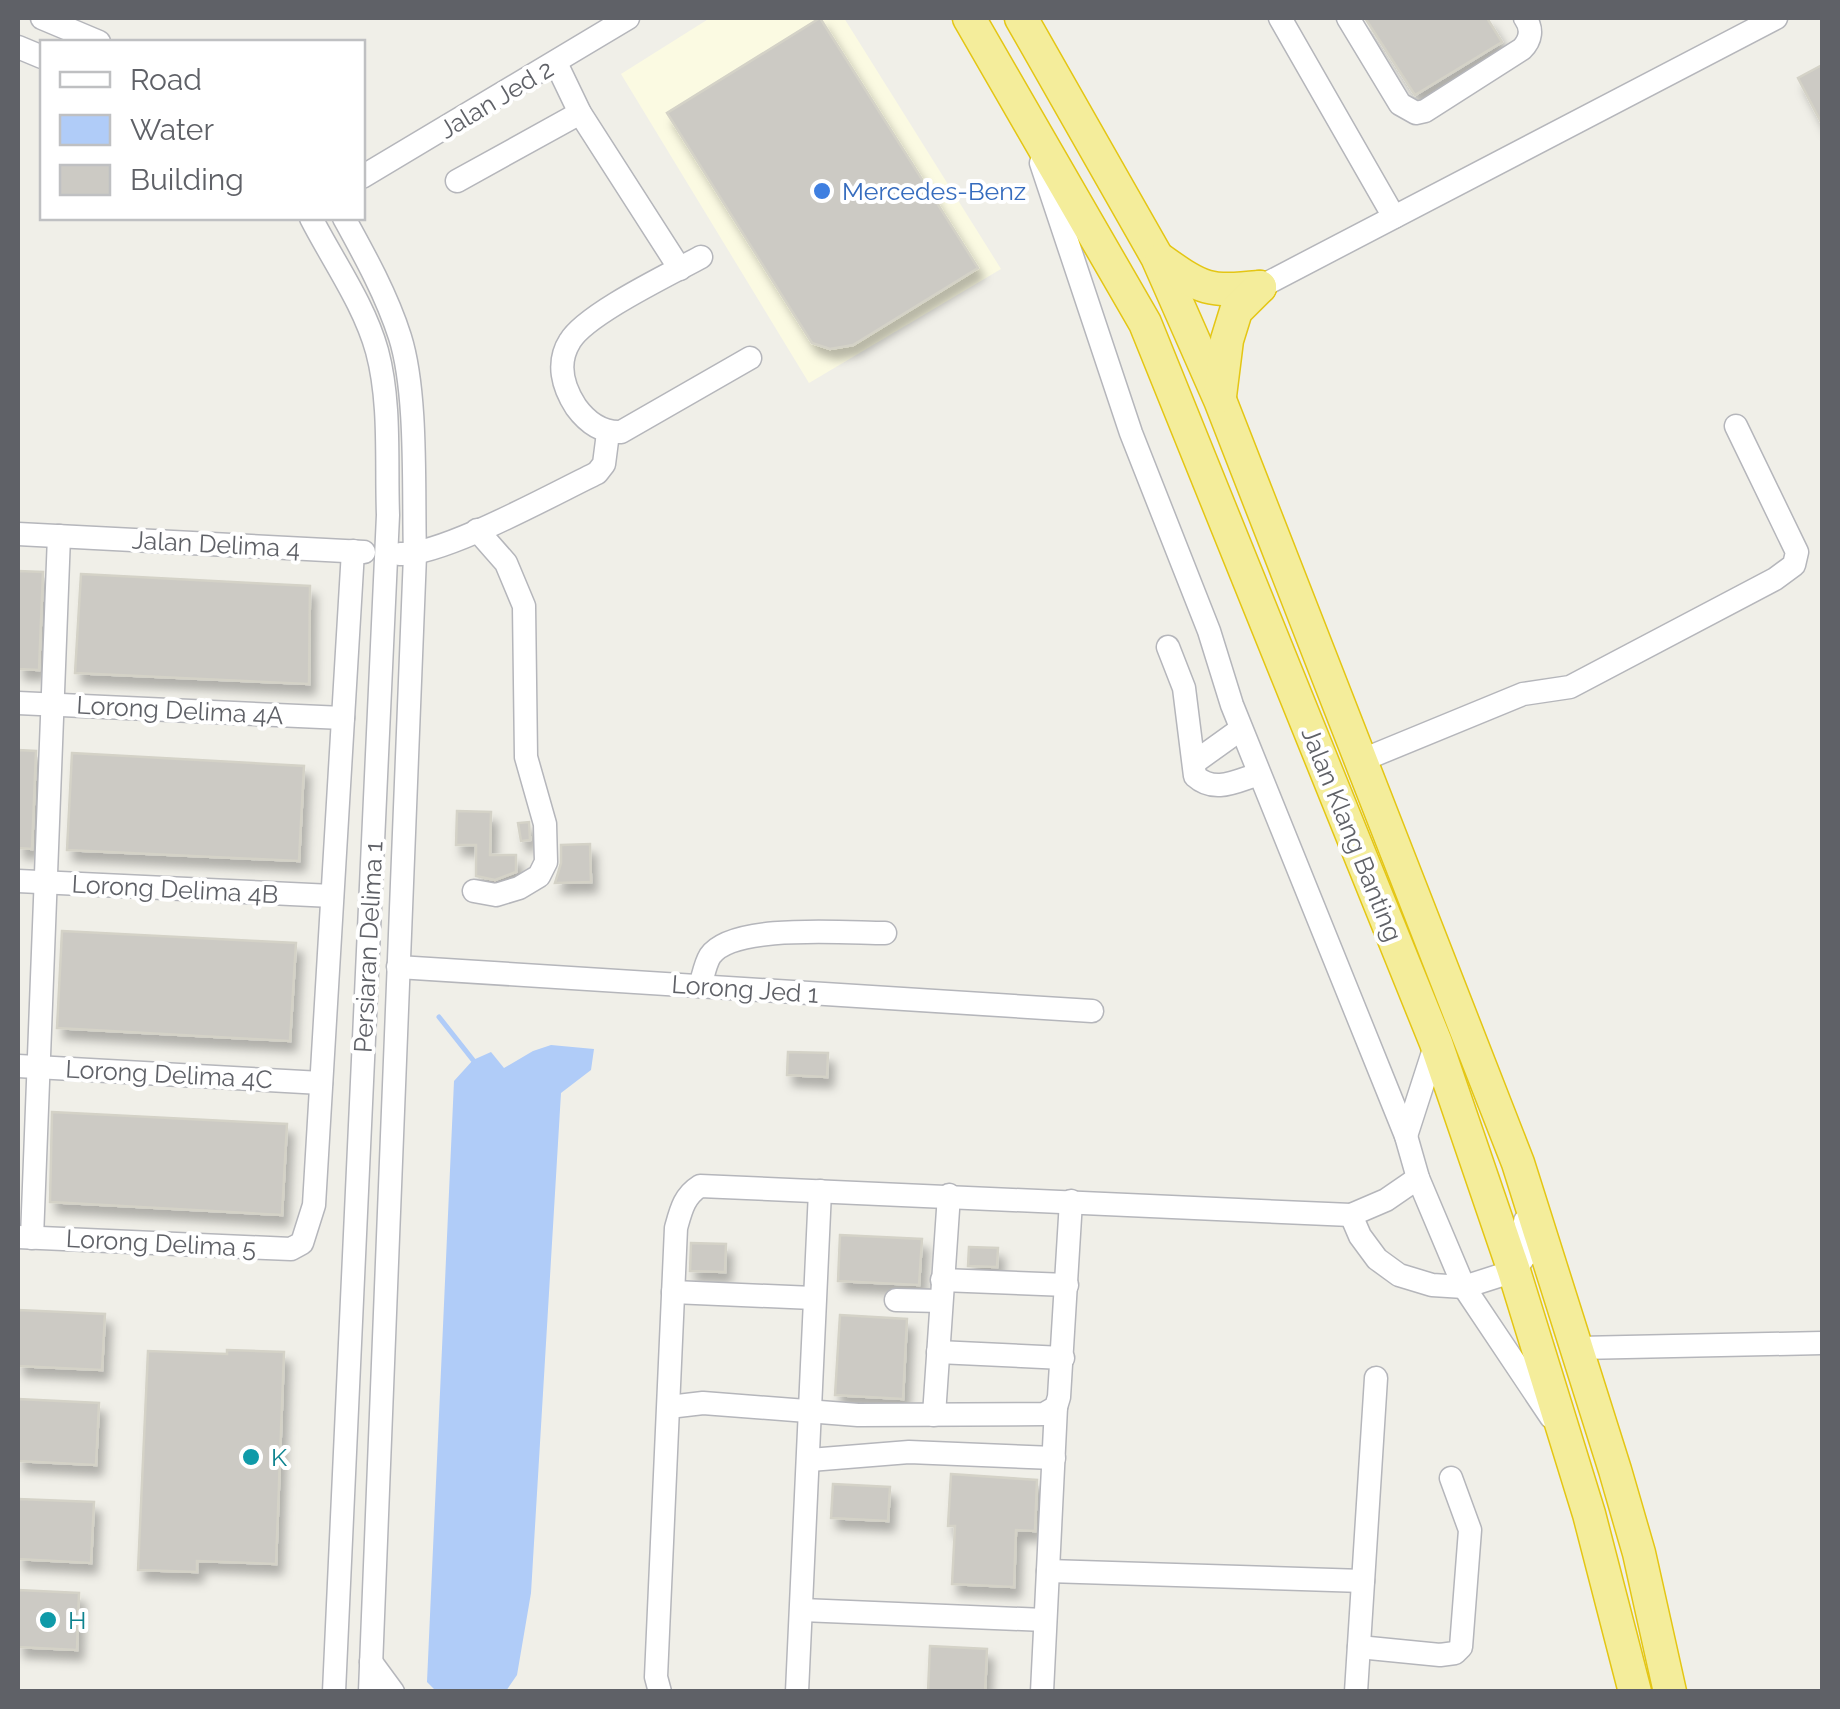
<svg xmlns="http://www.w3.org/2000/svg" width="1840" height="1709" viewBox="0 0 1840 1709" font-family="Raleway,sans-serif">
<defs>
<filter id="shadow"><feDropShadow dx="6" dy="10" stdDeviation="5" flood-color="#0004"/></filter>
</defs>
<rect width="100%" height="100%" fill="#f0efe8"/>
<polygon fill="#fbfae2" points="710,18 844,18 1001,269 809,383 621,74"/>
<polygon fill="#b0ccf8" points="551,1045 594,1049 591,1070 561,1093 531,1593 517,1675 506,1691 436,1691 427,1682 454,1081 473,1060 491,1052 504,1068 533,1051"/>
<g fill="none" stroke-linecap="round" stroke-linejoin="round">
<polyline stroke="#b0ccf8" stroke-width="5" points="439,1017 473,1060"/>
</g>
<g fill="#cccac4" stroke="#d4d2c7" stroke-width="2.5" filter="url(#shadow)">
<polygon points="820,18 978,268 853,345 830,349 812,343 667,113"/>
<polygon points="1365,18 1487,18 1502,42 1415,95"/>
<polygon points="1822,65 1822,124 1798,78"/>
<polygon points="18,571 43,572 39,670 18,669"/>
<polygon points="81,574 310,586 309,684 75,673"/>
<polygon points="18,750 36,751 32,849 18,848"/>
<polygon points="72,753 304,766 299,861 67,850"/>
<polygon points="457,811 491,812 490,855 516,855 516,872 495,880 476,876 476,845 456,845"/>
<polygon points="529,822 530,840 521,841 518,823"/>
<polygon points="590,844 591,882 555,883 561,863 561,845"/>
<polygon points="62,931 296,943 290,1041 57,1028"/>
<polygon points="788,1052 828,1053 827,1077 787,1075"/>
<polygon points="52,1112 287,1124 282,1215 50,1202"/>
<polygon points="840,1235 922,1239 919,1285 838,1281"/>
<polygon points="691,1243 726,1244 725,1272 690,1271"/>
<polygon points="969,1247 998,1248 997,1267 968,1266"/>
<polygon points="18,1310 105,1314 102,1370 18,1366"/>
<polygon points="840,1315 907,1319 903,1399 835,1395"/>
<polygon points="227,1350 284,1352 276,1564 197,1561 197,1572 138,1570 148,1351 227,1354"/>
<polygon points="18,1399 99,1403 96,1465 18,1461"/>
<polygon points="951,1474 1037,1480 1035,1531 1016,1530 1014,1587 952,1584 955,1526 948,1526"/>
<polygon points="833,1484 890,1487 888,1521 831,1518"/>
<polygon points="18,1499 94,1502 91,1563 18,1559"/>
<polygon points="18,1590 79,1593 77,1650 18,1647"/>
<polygon points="930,1646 987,1649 985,1692 928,1692"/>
</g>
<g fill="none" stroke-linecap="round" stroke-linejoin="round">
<g stroke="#b5b6bb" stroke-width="25">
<g id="minor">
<polyline points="42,18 99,42"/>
<polyline points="1280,18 1394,217"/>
<path d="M1348 18 1400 104 1416 113 1425 111 1522 49C1531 40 1533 29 1525 18"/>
<polyline points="18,47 42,57"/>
<polyline points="556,63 580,113 680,269"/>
<polyline points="1041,163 1131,433 1209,631 1232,705 1406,1136 1418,1178 1464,1287 1551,1417"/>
<polyline points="362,177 628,18"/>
<polyline points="457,181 580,113"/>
<path d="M311 218C333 261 364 304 377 351 391 403 386 462 388 515L334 1692"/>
<path d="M344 218C365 256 387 296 400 337 418 394 413 493 415 555L370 1692"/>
<path d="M701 257C670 274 586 314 570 341 556 363 563 387 576 407 587 422 602 433 621 432L750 358"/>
<polyline points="1260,287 1776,18"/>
<polyline points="18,534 364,552"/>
<path d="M400 554C442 556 555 493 597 473L604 464 608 433"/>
<path d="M1168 647 1184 688 1195 776C1215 794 1236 781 1259 774"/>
<polyline points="18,703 343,718"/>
<polyline points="1360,761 1523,694 1570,687 1775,579 1794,565 1797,552 1736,426"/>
<polyline points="1195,762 1241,729"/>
<polyline points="18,881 332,896"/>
<polyline points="474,891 496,895 519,888 539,876 546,862 545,824 526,757 524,606 506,563 477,530"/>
<polyline points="398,967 1092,1011"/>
<path d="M700 986C703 977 705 964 710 956 732 923 846 933 885 933"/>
<polyline points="18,1066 321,1083"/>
<polyline points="1406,1136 1436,1043"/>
<polyline points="1351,1215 1360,1236 1377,1259 1399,1275 1432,1285 1464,1287 1514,1271 1529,1250 1525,1221"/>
<polyline points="18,1237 291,1249 302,1243 314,1205 353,551"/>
<polyline points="32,1238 59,536"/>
<polyline points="942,1280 1067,1285"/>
<polyline points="673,1292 813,1298"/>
<polyline points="896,1300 941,1301"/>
<polyline points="1579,1348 1822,1343"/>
<polyline points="938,1352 1063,1358"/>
<polyline points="669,1407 703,1403 858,1415 1044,1414 1056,1407 1059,1397 1071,1201"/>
<polyline points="934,1415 949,1195"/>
<polyline points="810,1460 909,1452 1054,1458"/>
<polyline points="1048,1571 1363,1581"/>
<polyline points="802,1610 1045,1620"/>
<polyline points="1359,1647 1440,1655 1455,1653 1461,1647 1470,1530 1451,1478"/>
<polyline points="371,1662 393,1692"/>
<path d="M660 1692 656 1677 676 1228C681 1210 684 1196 700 1186L1351 1215 1386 1200 1418 1178"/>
<polyline points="797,1692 820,1191"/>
<polyline points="1042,1692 1056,1407"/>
<polyline points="1356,1692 1376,1378"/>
</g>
</g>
<g stroke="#e4c614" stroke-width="35">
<g id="highway">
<polyline points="969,18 1145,323 1436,1043 1514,1271 1589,1514 1635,1692"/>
<polyline points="1021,18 1157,257 1220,400 1518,1163 1615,1470 1639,1553 1670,1692"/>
<path d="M1161 260C1203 290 1208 292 1260 287"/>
<polyline points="1220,396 1227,340 1236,311 1260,287"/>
</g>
</g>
<use href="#minor" stroke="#fff" stroke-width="22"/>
<use href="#highway" stroke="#f4ed9b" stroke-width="32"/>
</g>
<circle fill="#3f7fe0" stroke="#fff" stroke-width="4" cx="822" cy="191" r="10"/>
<g fill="#0f9aa8" stroke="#fff" stroke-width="4">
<circle cx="251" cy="1457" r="10"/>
<circle cx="48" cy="1620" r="10"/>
</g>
<g text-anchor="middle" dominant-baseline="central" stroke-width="8" stroke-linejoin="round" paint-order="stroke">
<g font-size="25" fill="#5f6167" stroke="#fff">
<text transform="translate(496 99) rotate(-31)">Jalan Jed 2</text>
<text transform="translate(216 544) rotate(3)">Jalan Delima 4</text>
<text transform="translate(180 710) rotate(3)">Lorong Delima 4A</text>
<text transform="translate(1352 834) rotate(68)">Jalan Klang Banting</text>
<text transform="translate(175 889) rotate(3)">Lorong Delima 4B</text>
<text transform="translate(368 947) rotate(-87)">Persiaran Delima 1</text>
<text transform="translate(745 989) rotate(4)">Lorong Jed 1</text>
<text transform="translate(169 1074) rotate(3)">Lorong Delima 4C</text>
<text transform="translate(161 1243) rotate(3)">Lorong Delima 5</text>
</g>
<g font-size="25" fill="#366cbe" stroke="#fff" text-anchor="start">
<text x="842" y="191">Mercedes-Benz</text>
</g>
<g font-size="25" fill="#0d838f" stroke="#fff" text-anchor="start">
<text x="271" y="1457">K</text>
<text x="68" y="1620">H</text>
</g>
</g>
<rect width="1840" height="1709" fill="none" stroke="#5f6167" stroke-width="40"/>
<rect x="40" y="40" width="325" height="180" fill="#ffffff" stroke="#bfc0c2" stroke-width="2.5"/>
<rect x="60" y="72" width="50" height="15" fill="#ffffff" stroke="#bfc0c2" stroke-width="2.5"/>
<text x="130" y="90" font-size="30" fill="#5f6167">Road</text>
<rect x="60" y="115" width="50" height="30" fill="#b0ccf8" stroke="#bfc0c2" stroke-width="2.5"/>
<text x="130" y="140" font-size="30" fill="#5f6167">Water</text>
<rect x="60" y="165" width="50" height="30" fill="#cccac4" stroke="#bfc0c2" stroke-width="2.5"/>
<text x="130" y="190" font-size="30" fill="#5f6167">Building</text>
</svg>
